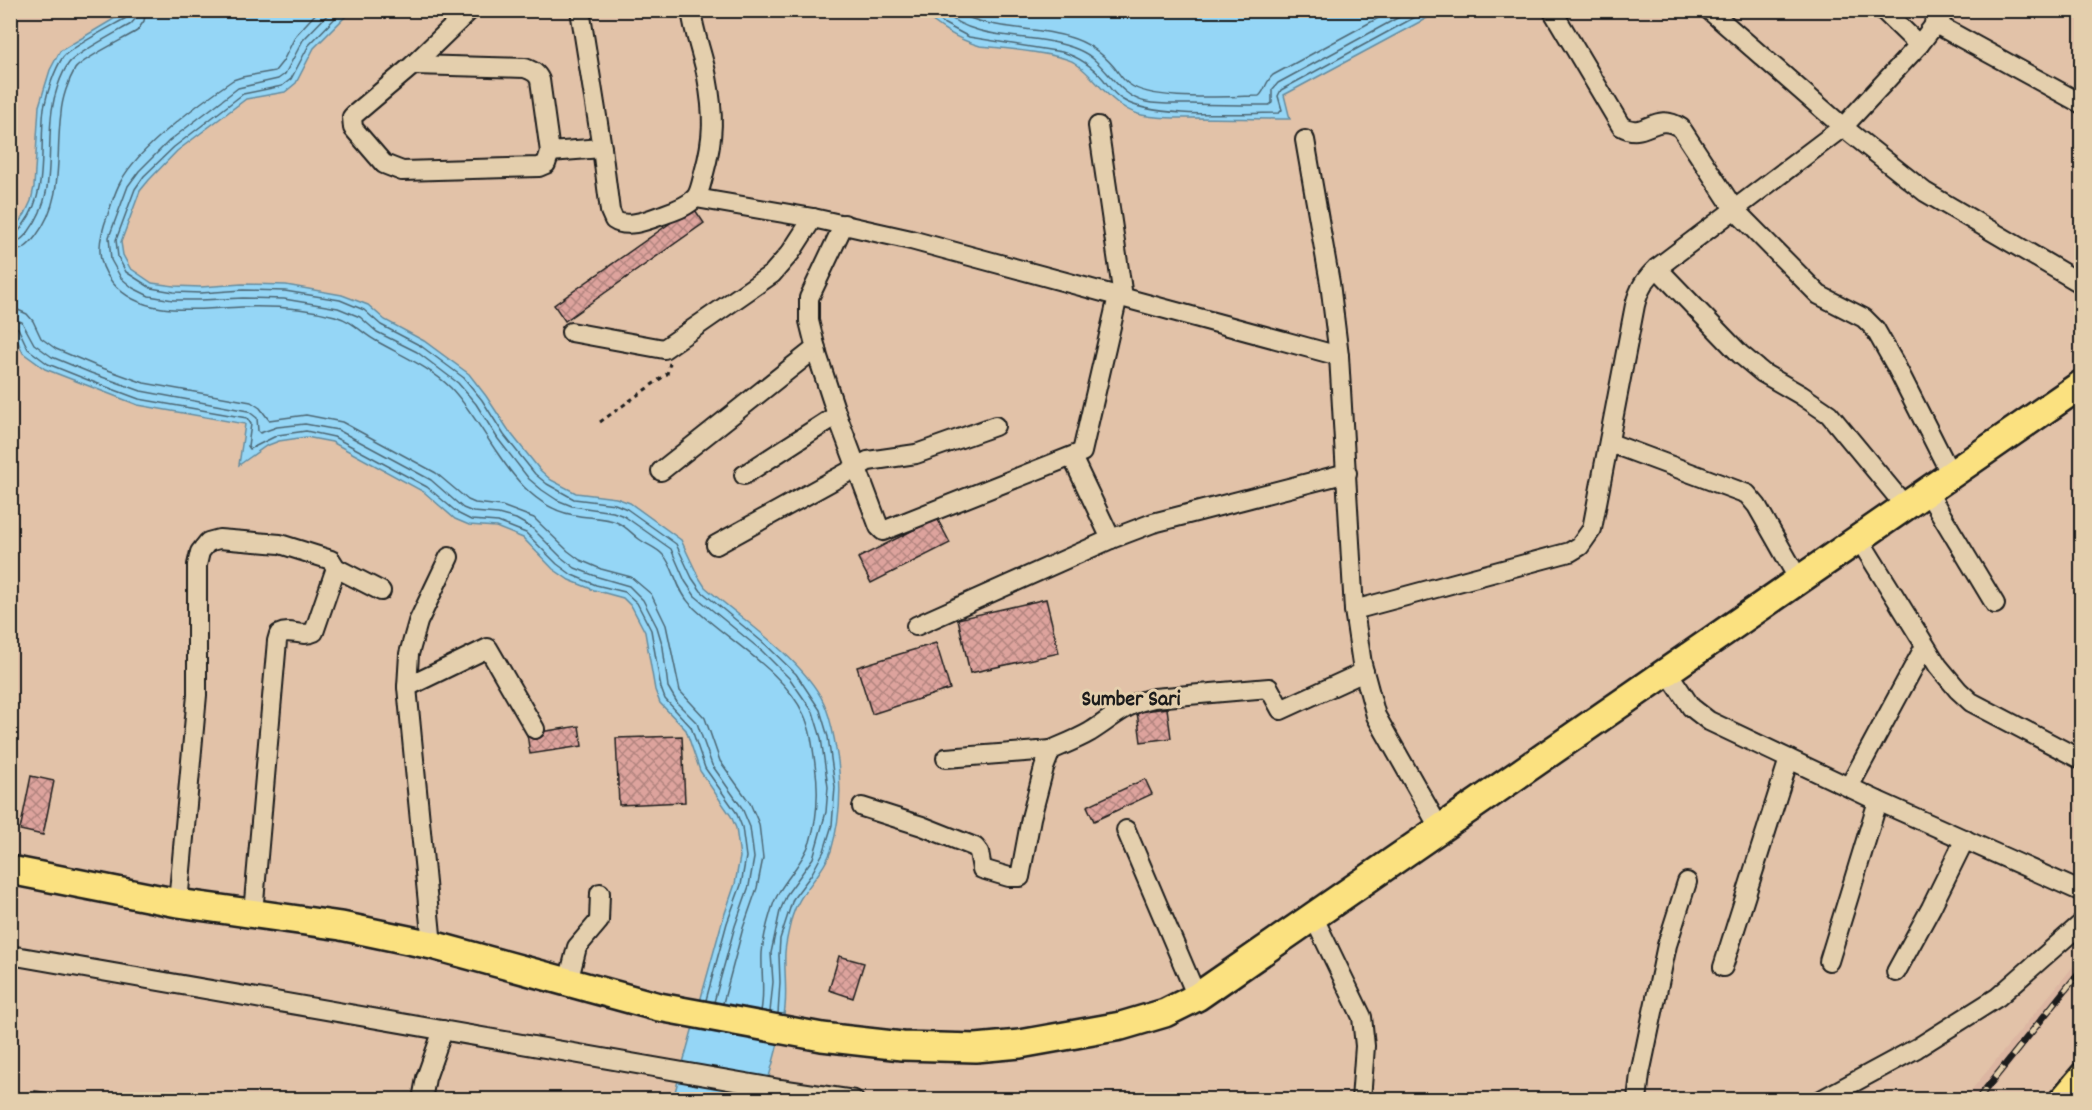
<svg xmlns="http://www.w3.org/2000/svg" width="2092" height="1110" viewBox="0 0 2092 1110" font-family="Dekko,sans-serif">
<defs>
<pattern id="building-cross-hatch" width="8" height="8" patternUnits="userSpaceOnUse" patternTransform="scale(1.5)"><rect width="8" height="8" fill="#dda39d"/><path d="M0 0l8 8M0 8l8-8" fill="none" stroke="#b2847f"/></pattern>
</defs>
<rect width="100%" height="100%" fill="#e2c2a8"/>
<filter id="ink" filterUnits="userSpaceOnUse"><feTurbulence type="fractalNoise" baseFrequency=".0167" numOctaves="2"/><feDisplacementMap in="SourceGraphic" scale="12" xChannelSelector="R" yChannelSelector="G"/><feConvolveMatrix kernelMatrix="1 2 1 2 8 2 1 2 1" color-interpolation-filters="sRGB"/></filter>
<g filter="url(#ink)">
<polygon fill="#dcb6a2" points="2081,957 2081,976 1984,1099 1964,1099"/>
<g fill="#95d6f6" stroke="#658c9f" stroke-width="1.5">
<path d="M127 11H351L314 48 296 83 285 92 246 99 177 151 149 180 140 191 121 242 123 255 130 268 152 283 174 286 201 287 242 284 286 285 342 295 368 305 385 320 424 341 469 374 486 396 509 431 540 470 551 480 576 493 616 498 630 503 681 540 698 576 705 587C741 619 809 663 826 708 833 726 835 743 838 761 842 793 840 821 831 851 822 876 799 892 792 917 789 929 786 940 785 952 784 971 787 989 785 1007 782 1036 770 1071 763 1099H673L722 922 735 884 740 857 736 828 731 816 700 771 686 730 660 703 655 690 645 632 632 607 623 598 594 590 569 580 553 569 523 538 496 527 469 525 455 519 424 492 332 442 306 437 279 441 266 446 239 465 245 424 138 405 45 369 23 353 11 326V232L25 214 31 201 34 187 39 106 50 70 60 51Z"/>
<path d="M920 11H1440L1284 95 1290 119C1258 119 1226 118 1193 118 1176 118 1155 119 1138 114 1110 105 1098 79 1075 63 1062 53 999 48 980 46 956 39 939 27 920 11Z"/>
</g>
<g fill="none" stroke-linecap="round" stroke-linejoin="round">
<g stroke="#4c6673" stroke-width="1.5">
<path d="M319 10 296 35 283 61 275 71 242 77 233 80C202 101 138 148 121 181 115 191 112 203 108 214 99 238 94 260 112 282 143 320 200 308 242 307 272 306 306 308 335 316 355 322 362 334 378 342 403 356 431 368 451 388 479 418 495 457 524 487 537 500 555 512 574 515 588 518 603 517 616 522 626 526 631 533 639 539 647 545 657 548 663 555 674 565 676 590 691 605 725 639 784 670 804 715 811 730 813 748 815 764 819 791 818 816 810 842 801 868 778 884 771 911 767 924 763 939 762 953 761 973 765 991 761 1011"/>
<polyline points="332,10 303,40 285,74 278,79 238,88 169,141 139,171 128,186 109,237 111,260 121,278 133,288 149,296 173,300 201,300 243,298 284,299 338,308 360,317 377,332 417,352 458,383 476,404 498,439 529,479 542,490 557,500 572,506 613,512 624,516 671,549 685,581 695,596 762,651 790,679 813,712 821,738 828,787 826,812 813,858 787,894 780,911 771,953 773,982 770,1012"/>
<polyline points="343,10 309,45 291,79 282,86 243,94 174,147 144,176 135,189 116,240 118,257 126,272 151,288 174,292 201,293 243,290 285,291 340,300 364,310 381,325 421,346 464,378 482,400 504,435 535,474 547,484 574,499 615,504 627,509 676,544 692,578 701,591 766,645 796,674 820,710 828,737 835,787 832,825 824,851 811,875 793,899 780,939 779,955 780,982 778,1014"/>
<path d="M929 10 943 23 969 37 1062 52C1079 57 1093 67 1104 80 1110 88 1114 95 1123 100 1153 119 1240 113 1279 113L1282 110 1278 96 1281 90 1428 10"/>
<path d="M940 10C981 46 1033 30 1079 50 1106 61 1115 95 1146 102 1160 105 1176 104 1191 104 1217 105 1243 105 1269 105L1272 103V90L1278 83 1412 10"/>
<path d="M954 10C989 32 1031 25 1069 37 1087 42 1102 53 1114 67 1119 73 1122 80 1129 84 1152 102 1228 96 1259 96 1265 92 1265 82 1273 75L1393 10"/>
<path d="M10 235C18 234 20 230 24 224 49 191 39 147 44 108 47 93 54 70 63 57 70 48 114 25 126 18L129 10"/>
<path d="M10 243C20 242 23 238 29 231 57 194 46 153 52 110 54 96 60 75 69 63 75 54 119 31 131 24L136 18 137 10"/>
<path d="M10 252C23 251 29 245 36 236 65 198 55 156 61 113 62 99 68 81 75 69 82 59 124 39 137 31L144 21 146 10"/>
<polyline points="10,309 18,310 27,314 33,321 41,338 56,349 94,365 144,383 251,402 260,408 269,420 306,415 342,422 436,473 468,500 475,503 502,506 534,518 568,551 580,560 601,569 631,577 651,594 666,625 680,691 705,718 720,761 750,803 759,824 763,858 757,888 743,928 723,1003"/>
<polyline points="10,318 22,322 34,344 52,357 91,373 141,391 248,411 257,418 258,431 260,433 277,427 305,424 338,430 431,480 463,508 473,512 498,514 516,519 532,528 562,558 575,568 598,577 629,586 643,600 657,627 663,647 668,687 678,704 697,723 712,765 742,808 750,827 754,858 749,886 735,926 714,1002"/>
<polyline points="10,326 18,328 28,349 48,364 88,380 139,399 247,418 251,424 248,446 250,449 278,435 306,431 334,437 427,487 459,514 471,520 498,522 526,533 557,564 572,575 596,585 625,592 637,603 651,630 661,688 665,699 691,727 705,768 736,812 742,827 746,857 741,885 727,923 706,1000"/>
</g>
</g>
<g fill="url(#building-cross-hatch)" stroke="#1c1c1c" stroke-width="1.5">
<polygon points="693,207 704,223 565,321 554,305"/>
<polygon points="937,518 950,543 871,583 858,558"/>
<polygon points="1046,599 1059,653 970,673 958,619"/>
<polygon points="936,643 950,689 872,714 857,667"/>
<polygon points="1167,708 1171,738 1141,742 1137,712"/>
<polygon points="579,726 582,746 530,754 527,734"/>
<polygon points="682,736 685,802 619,805 616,738"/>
<polygon points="31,776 54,781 43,835 20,830"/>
<polygon points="1145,779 1152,794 1094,821 1087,806"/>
<polygon points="839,956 864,963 853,998 829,990"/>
<polygon points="35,1091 57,1094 56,1100 34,1100"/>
</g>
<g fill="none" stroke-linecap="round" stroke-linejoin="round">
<g stroke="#1c1c1c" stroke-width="22">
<g id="minor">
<polyline points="470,10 413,65 354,115 352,117 353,128 384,164 402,171 539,167 546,164 550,152"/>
<path d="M580 10 602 148 610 211 614 220C627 229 648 220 662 215 673 211 687 207 695 198 700 193 702 180 704 173 714 137 714 114 707 77 703 55 694 34 691 10"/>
<path d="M1552 10 1621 126C1646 141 1654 110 1681 128L1734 209 1819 295 1864 318 1875 329 1896 366 1951 475"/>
<polyline points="1709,10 1843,127 1925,192 2082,284"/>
<polyline points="1883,10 1919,45"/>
<polyline points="1934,23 2082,104"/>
<path d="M413 65 525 68C533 71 537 73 540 80L550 152 602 148"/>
<polyline points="1098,126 1123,297"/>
<polyline points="1305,140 1330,283 1339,356 1354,610 1362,664 1376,716 1440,829"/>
<polyline points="696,198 813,218 911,240 1339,356"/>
<polyline points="844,224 809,298 809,321 818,357 837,415 879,527 883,531 1082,452 1118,296"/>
<polyline points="1657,268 1740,354 1763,373 1801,395 1829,414 1905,506"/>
<polyline points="571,332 664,349 772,274 791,252 813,218"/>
<polyline points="1610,443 1747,494 1757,506 1799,580"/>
<polyline points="1072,457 1111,539"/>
<polyline points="661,471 816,348"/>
<polyline points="744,475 837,415"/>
<polyline points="1927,491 1995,604"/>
<polyline points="1859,539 1938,666 1958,690 1971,702 2082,760"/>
<polyline points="716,545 868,461 916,454 995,426"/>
<path d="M1354 610 1570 552 1580 546 1592 529 1635 305C1639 289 1645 279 1657 268L1843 127 1919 45 1946 10"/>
<polyline points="916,626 1111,539 1153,523 1347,473"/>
<polyline points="1667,671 1691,707 1709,721 1878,801 2082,892"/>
<polyline points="407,687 488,648 535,729"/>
<polyline points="946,758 1051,750"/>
<polyline points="1849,787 1925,646"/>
<path d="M862 807 922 826 975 847 979 852 982 869 1009 877H1020L1031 818 1044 768 1051 750C1065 744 1078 739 1090 732 1116 716 1122 705 1154 698L1269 688 1281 710 1364 672"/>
<polyline points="1126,830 1197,997"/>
<polyline points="178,903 197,695 197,565 200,552 208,542 219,539 280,544 331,560 336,568 381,591"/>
<path d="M253 913 277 641 279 634C291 628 302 638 314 632L336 568"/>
<polyline points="1313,916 1362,1017 1365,1046 1361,1100"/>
<polyline points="432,945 407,687 409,654 418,622 449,557"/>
<polyline points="10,955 780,1089 854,1100"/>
<polyline points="1829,961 1878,801"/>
<polyline points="1723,967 1789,759"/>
<polyline points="1896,972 1931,908 1965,839"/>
<polyline points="568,982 577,947 599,921 600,893"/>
<polyline points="422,1100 426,1078 443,1030"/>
<polyline points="1637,1100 1640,1074 1667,945 1687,882"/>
<polyline points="1821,1100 1917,1048 1998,997 2082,923"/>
</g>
</g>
<g stroke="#1c1c1c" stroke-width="27">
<polyline id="major" points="2060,1100 2082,1074"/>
</g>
<g stroke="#1c1c1c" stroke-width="32">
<polyline id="highway" points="10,870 178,903 341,926 432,945 659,1007 822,1037 902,1046 976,1048 1020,1044 1121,1026 1165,1013 1197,997 2082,384"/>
</g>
<polyline stroke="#1c1c1c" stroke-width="3" stroke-dasharray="4.5 4.5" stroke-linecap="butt" points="600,422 667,374 670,363"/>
<use href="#minor" stroke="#e4cfad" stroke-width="18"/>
<use href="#major" stroke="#fbe180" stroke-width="22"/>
<use href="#highway" stroke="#fbe180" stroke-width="27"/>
<g stroke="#1c1c1c" stroke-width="7">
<polyline id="rail" points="1977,1100 2082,969"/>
</g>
<use href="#rail" stroke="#e4cfad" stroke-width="4.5" stroke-dasharray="14" stroke-linecap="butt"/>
</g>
</g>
<g text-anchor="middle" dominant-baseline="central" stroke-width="6" stroke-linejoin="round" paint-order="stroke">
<g font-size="22" font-weight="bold" fill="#1c1c1c" stroke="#e4cfad">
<text x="1131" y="700">Sumber Sari</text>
</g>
</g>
<rect width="2092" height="1110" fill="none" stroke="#e4cfad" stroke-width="36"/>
<rect x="18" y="18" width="2056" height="1074" fill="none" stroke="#1c1c1c" stroke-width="2" filter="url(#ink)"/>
</svg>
